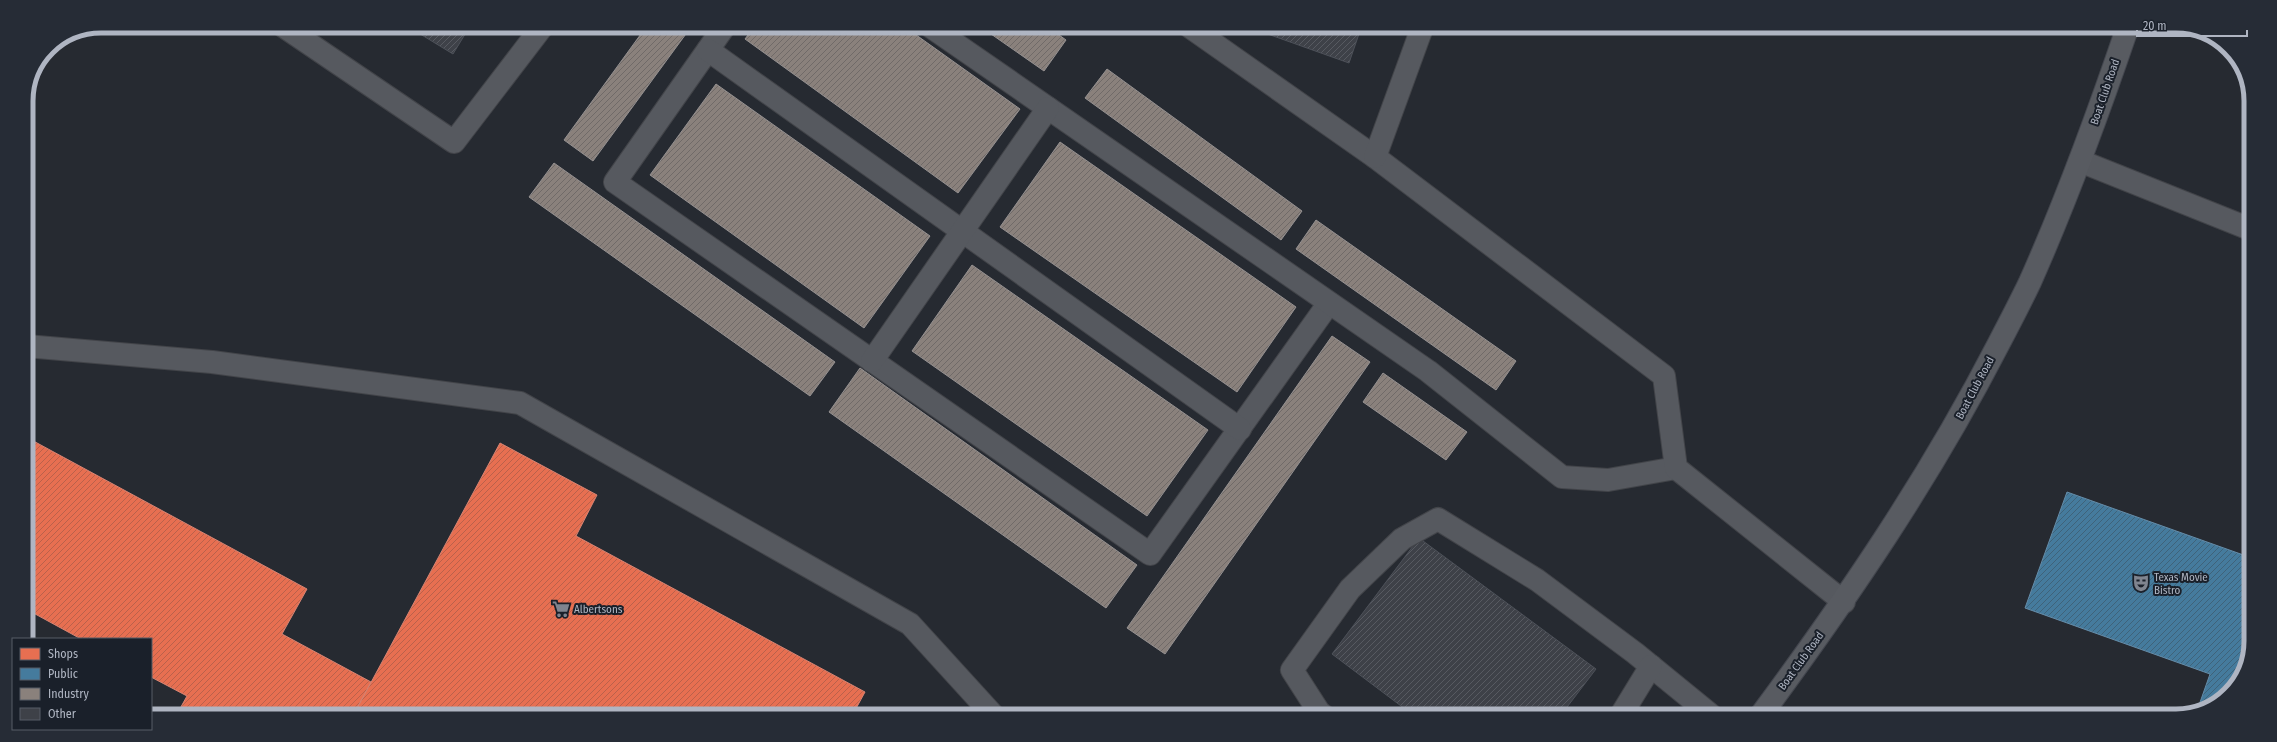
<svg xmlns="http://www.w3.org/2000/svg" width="2277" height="742" viewBox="0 0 2277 742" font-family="'Fira Sans Condensed',sans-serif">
<defs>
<pattern id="shops-hatch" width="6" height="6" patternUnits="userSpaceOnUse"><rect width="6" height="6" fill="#e76f51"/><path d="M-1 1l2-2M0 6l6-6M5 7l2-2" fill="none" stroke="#ba614b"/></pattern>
<pattern id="public-hatch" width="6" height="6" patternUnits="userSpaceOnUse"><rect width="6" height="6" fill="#457b9d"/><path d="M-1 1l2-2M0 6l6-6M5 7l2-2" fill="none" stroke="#3f637a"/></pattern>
<pattern id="industry-hatch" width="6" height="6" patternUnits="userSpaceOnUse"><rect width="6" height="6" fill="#8a817c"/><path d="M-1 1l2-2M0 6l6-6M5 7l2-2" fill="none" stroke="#706a68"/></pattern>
<pattern id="building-hatch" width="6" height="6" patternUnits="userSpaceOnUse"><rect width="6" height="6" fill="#3e4148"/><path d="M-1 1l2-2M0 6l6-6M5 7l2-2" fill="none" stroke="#575a61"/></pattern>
</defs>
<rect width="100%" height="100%" fill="#262a31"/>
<g fill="url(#shops-hatch)" stroke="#d68473">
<polygon points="26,437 307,589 282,634 371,682 354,714 177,714 187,696 151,677 151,639 81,639 26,609"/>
<polygon points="500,443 597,495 576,536 865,692 853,714 354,714"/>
</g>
<polygon fill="url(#public-hatch)" stroke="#658ca8" points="2067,492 2249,557 2248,661 2222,701 2198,708 2210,674 2025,608"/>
<g fill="url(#industry-hatch)" stroke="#959191">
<polygon points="646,27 691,27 593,161 564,140"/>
<polygon points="754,27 905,27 1020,109 958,193 745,39"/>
<polygon points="981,27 1048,27 1066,40 1044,71"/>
<polygon points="1107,69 1302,211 1281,240 1085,98"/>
<polygon points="716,84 930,236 864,328 650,175"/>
<polygon points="1060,142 1296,307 1237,392 1000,227"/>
<polygon points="554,163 835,362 810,396 529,197"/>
<polygon points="1316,220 1516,361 1496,390 1296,249"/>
<polygon points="972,265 1208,430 1147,516 912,351"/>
<polygon points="1332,336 1370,362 1165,654 1127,628"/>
<polygon points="860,368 1137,565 1106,608 829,412"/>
<polygon points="1383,373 1467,432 1446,460 1363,402"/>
</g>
<g fill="url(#building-hatch)" stroke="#4d5159">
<polygon points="407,26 470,26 453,54"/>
<polygon points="1248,27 1361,28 1349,63"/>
<polygon points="1419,538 1596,669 1561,715 1413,715 1332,654"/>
</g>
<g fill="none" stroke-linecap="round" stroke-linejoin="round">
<g stroke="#424449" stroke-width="24">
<g id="minor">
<polyline points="283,26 454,142 542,27"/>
<polyline points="724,27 615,182 1150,554 1329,303"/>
<polyline points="931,27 1428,371 1562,477 1608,480 1676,468"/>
<polyline points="1190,27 1375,157 1664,376 1676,468 1844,602"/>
<polyline points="708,50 1240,429"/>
<polyline points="1375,157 1422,28"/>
<polyline points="2080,161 2250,229"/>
<polyline points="26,346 212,362 520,403 910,624 993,715"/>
<polyline points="872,361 1048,108"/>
<polyline points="1323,715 1319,712 1292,670 1350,589 1402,539 1438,519 1537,580 1635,653 1711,715"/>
<polyline points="1621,715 1651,666"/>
</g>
</g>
<g stroke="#43464e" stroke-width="24">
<path id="major" d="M1761 715C1849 596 1930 477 1998 345 2009 324 2020 303 2030 282 2067 199 2098 114 2127 29"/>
</g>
<use href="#minor" stroke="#56595f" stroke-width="22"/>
<use href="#major" stroke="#585b61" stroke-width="22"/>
</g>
<defs>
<g id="theatre-bare" transform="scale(1.38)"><path d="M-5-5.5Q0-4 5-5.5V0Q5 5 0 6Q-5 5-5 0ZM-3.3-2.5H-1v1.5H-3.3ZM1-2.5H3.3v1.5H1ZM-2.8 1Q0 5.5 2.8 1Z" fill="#7f848f" stroke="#1a202a" stroke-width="2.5" paint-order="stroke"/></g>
<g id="supermarket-bare" transform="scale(1.38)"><path d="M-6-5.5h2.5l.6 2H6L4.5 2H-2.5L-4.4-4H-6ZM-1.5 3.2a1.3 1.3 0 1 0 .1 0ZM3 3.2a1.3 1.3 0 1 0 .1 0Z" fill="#7f848f" stroke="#1a202a" stroke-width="2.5" paint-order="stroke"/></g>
</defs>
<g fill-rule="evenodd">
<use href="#theatre-bare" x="2141" y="583"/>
<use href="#supermarket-bare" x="561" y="609"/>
</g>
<g text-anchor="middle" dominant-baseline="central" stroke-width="4" stroke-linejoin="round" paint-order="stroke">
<g font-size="11" fill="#afb5c2" stroke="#1a202a">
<text transform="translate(2105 92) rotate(-71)">Boat Club Road</text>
<text transform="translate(1975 388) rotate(-62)">Boat Club Road</text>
<text transform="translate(1801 661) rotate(-54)">Boat Club Road</text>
</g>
<g font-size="11" fill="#afb5c2" stroke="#1a202a" text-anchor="start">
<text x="2154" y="577">Texas Movie<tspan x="2154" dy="13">Bistro</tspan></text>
<text x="574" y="609">Albertsons</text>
</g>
</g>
<path d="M0 0H2277V742H0ZM101 33H2176A68 68 0 0 1 2244 101V641A68 68 0 0 1 2176 709H101A68 68 0 0 1 33 641V101A68 68 0 0 1 101 33Z" fill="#262c36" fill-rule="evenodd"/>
<path fill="none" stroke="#afb5c2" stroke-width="5" d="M101 33H2176A68 68 0 0 1 2244 101V641A68 68 0 0 1 2176 709H101A68 68 0 0 1 33 641V101A68 68 0 0 1 101 33Z"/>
<rect x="12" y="638" width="140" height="92" fill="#1a202a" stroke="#565c67"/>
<rect x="20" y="648" width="20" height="12" fill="#e76f51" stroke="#565c67"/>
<text x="48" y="658" font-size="12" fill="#afb5c2">Shops</text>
<rect x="20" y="668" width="20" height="12" fill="#457b9d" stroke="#565c67"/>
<text x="48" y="678" font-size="12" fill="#afb5c2">Public</text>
<rect x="20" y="688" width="20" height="12" fill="#8a817c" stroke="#565c67"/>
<text x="48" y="698" font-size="12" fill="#afb5c2">Industry</text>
<rect x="20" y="708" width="20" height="12" fill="#3e4148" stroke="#565c67"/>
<text x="48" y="718" font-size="12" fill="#afb5c2">Other</text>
<path d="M2137 30v6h110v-6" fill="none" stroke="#afb5c2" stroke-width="2"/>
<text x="2143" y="30" font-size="12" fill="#afb5c2" stroke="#1a202a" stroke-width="3" paint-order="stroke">20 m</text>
</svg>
